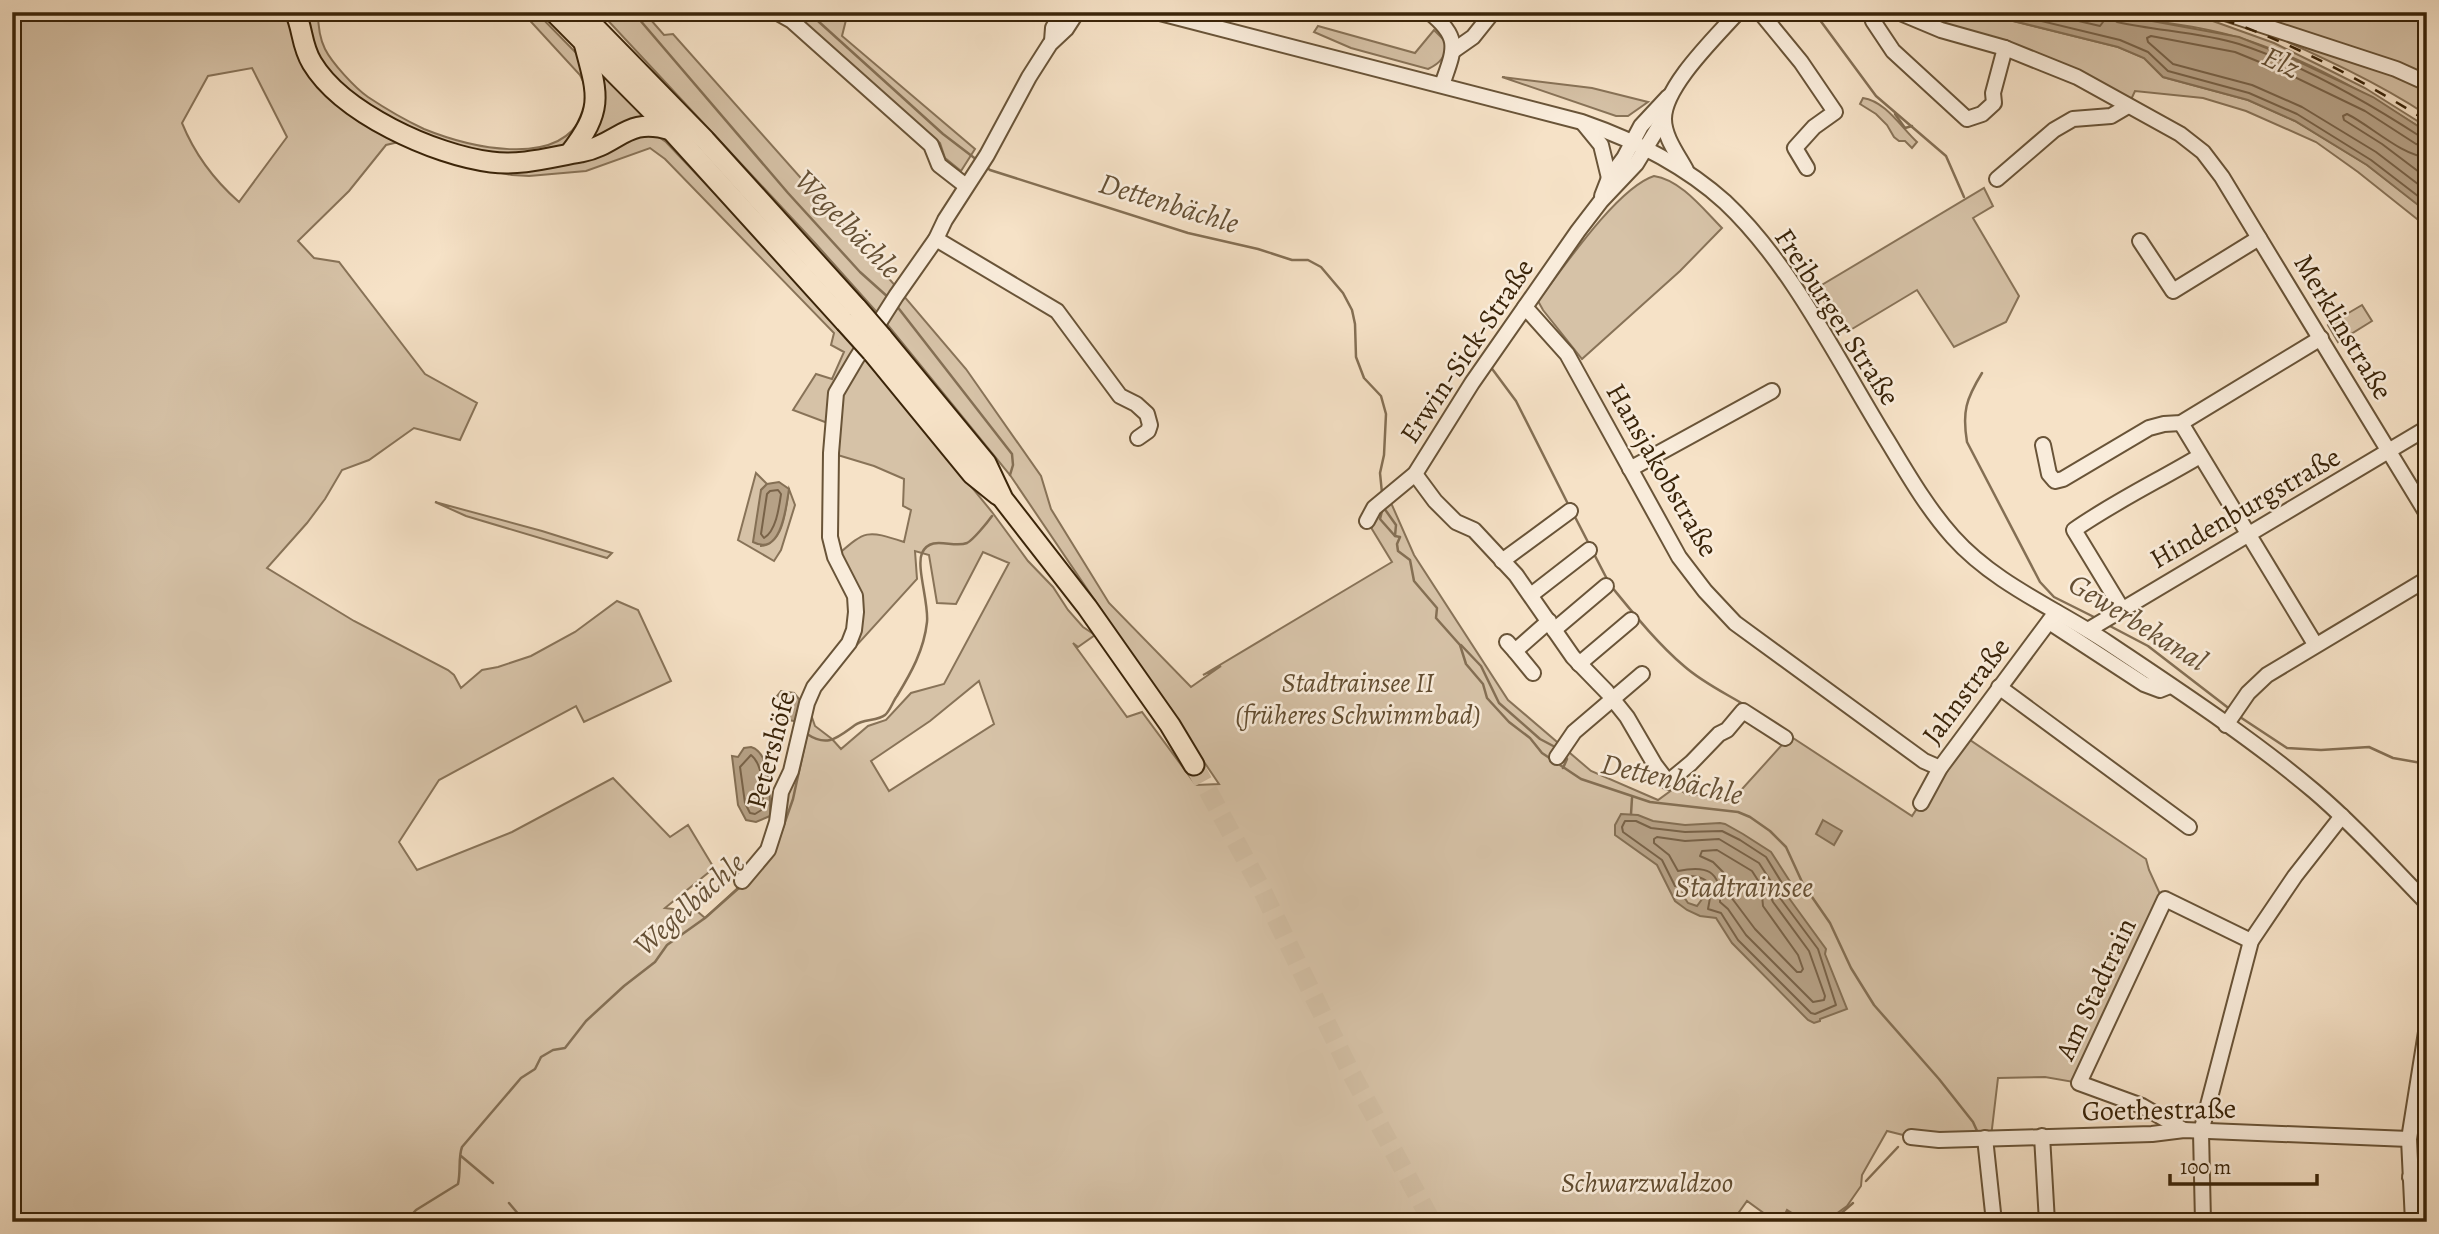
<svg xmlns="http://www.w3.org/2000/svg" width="2439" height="1234" viewBox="0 0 2439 1234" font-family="Alegreya,serif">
<rect width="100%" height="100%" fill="#f6e2c7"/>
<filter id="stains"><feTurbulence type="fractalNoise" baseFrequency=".00286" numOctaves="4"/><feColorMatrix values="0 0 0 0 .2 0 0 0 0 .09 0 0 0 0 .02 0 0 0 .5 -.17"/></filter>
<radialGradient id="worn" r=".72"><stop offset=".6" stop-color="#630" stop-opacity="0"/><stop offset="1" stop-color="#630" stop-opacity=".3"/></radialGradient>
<g fill="#d6c2a7" stroke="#887358" stroke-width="2" fill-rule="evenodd">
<path d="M12 12H318C318 25 319 37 325 49 332 63 355 88 368 97 386 109 405 120 424 129 466 146 557 170 582 116 588 102 587 88 580 75L522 12H536L581 58 599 69 647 116 656 135 666 142 839 325 992 512 1028 561 1053 587 1068 610 1083 627 1095 635 1078 647 1073 643 1127 717 1142 712 1196 785 1219 784 1010 475 882 318 815 243 600 12H644L664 35 673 34 863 248 966 369 1041 476 1051 509 1109 603 1191 687 1221 666 1203 675 1392 562 1364 516 1388 496 1414 555 1508 700 1591 771 1658 800 1676 787 1686 794 1734 798 1790 736 1912 816 1964 736 2146 859 2149 870 2160 894 2079 1083 2045 1077 1998 1078 1991 1137H1911L1887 1131 1862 1175 1861 1186 1847 1206 1825 1222H1806L1787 1210 1781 1222H1776L1747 1201 1732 1222H12ZM252 68 287 137 239 202C214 180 195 155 182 123L208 76ZM403 141 465 166 512 175 529 176 586 171 650 148 665 159 834 333 831 345 844 352 832 379 816 374 793 410 833 425 831 453 874 466 904 479 903 506 911 510 904 542C865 529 865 531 835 557L856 612 849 643 857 645 917 579 915 551 929 555 937 603 956 604 983 552 1009 563 944 684 911 693 886 720 868 726 841 749 832 739 815 726 807 703 764 856 741 885 705 918 698 912 665 908 714 868 688 825 670 837 613 778 512 832 417 870 399 842 439 780 576 706 584 722 671 681 638 610 617 601 575 632 531 656 498 667 482 670 461 688 454 675 448 670 354 621 267 568 307 523 325 499 342 470 369 460 414 428 460 440 477 403 425 374 339 262 314 258 298 241 349 191 386 145ZM979 681 994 724 889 791 871 761 930 721Z"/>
<polygon points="791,12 848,12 842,36 975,149 961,171 945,158 940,143"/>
<polygon points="1898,12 1977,12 2118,47 2144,58 2163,77 2248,100 2295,121 2367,165 2420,206 2427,212 2427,227 2358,172 2316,142 2246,111 2203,98 2135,91 2128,106 2077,77"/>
<path d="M2103 12H2188L2199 16 2274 43 2327 69 2365 88 2427 127V132C2369 95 2307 59 2240 38 2196 24 2148 22 2103 12Z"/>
<path d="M2222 12H2427V115C2363 73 2291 44 2222 12Z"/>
<path d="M1318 26 1415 53 1434 30 1446 42C1446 56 1441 63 1428 69L1351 48 1314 32Z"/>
<polygon points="1502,77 1592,88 1648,102 1628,116 1616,116"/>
<path d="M1863 98C1885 101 1901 127 1917 142L1912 148 1905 141H1899L1894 137 1887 125 1876 114 1860 104Z"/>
<path d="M1654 176C1681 180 1703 209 1722 228L1680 271 1582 359 1543 310 1538 301C1563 268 1617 188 1654 176Z"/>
<polygon points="1984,188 1993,206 1973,218 2019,296 2006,322 1954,347 1917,290 1847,332 1815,289"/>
<polygon points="2362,305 2372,321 2338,342 2328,325"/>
<path d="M756 473 767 484 761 490V546C784 544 786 507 789 489L795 505 781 550 774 561 738 540Z"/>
<polygon points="435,502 542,531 612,553 607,558 466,516"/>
</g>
<g fill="#b6a186" stroke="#846f54" stroke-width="2" fill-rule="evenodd">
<polygon points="1977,12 2103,12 2239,37 2291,58 2373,97 2427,132 2427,212 2367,165 2295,121 2248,100 2163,77 2144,58 2118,47"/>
<path d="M779 482 789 489C786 508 781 557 753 542L761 490 767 484Z"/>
<polygon points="781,691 794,693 800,700 799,722 783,719 786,698 777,696"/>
<path d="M751 747C772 753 770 798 770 816L756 822 746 820 738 805 732 756 738 757 744 748Z"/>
<path d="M1621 814 1638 815 1653 821 1685 825 1720 823 1725 824 1743 834 1771 852 1791 883 1786 894 1826 949 1825 954 1847 1009 1820 1019V1021L1814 1023 1808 1020 1732 943 1716 918 1700 916 1687 910 1675 901 1657 865 1615 835V825ZM1693 883C1701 884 1704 887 1705 895L1697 906 1688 903 1682 894Z"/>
<polygon points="1823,820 1842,831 1834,845 1816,834"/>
</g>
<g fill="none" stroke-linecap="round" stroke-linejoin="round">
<g stroke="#786248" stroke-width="2">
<polyline points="2004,12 2120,40 2148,52 2168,71 2249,93 2297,114 2371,160 2427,203"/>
<polyline points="2040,12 2100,26 2103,22 2102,12"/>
<path d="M2110 12 2111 18 2117 22C2157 31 2199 32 2239 44 2303 65 2364 100 2421 137L2427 138"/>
<polyline points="2427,147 2416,144 2365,111 2284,72 2235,52 2151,36 2147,38 2148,42 2173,64 2252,85 2302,107 2376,152 2427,191"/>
<path d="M2427 157C2402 156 2370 125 2347 114L2343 116 2344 120 2382 144 2427 178"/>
<path d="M778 490 781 494C779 508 776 531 764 538L761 534 767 494 770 491Z"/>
<path d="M751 755C764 765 763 793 763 809L755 814 750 813 745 803 740 767Z"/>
<path d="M1625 821H1636L1651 828 1685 832 1722 831 1740 840 1766 857 1782 883 1779 892 1780 898 1818 949 1836 1005 1815 1014 1811 1013 1738 940 1721 913 1708 909C1711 892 1716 878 1691 876L1678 886H1675L1662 860 1623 832 1622 827Z"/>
<path d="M1657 837 1685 841 1719 839 1759 863 1772 883 1770 895 1773 902 1809 951 1825 996 1824 1000 1813 1002 1746 935 1728 909 1720 902C1721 870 1706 865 1678 871L1669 855 1654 843V839Z"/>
<polygon points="1717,850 1752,871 1761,885 1763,906 1798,955 1803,969 1801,972 1797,972 1755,929 1731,897 1729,882 1723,872 1713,862 1700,856 1702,851"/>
</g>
<g stroke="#846f54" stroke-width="2.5">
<polyline points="633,12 788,193 860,272 889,298"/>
<polyline points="808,12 943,134 977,160"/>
<polyline points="1814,12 1876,96 1946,156 1964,197"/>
<polyline points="1895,114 1905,128 1912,126"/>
<polyline points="985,166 990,170 1188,233 1258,249 1292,260 1308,260 1321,267 1343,293 1352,310 1355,324 1356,357 1364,378 1381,396 1386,414 1384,455 1380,473 1382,493"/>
<polyline points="896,305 1012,454 1013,465 1010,475"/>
<polyline points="1490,366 1516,401 1569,506"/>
<path d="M1982 373C1966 399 1962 412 1967 442L2040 582 2054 597 2096 618"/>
<polyline points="1383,507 1380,519 1395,536 1400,537 1397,544 1398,551 1410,560 1414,581 1437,608 1436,618 1460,645 1466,664 1483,684 1487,698 1509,722 1530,738 1542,753 1581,779 1650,802 1738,812 1750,817 1770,831 1786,847 1803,884 1830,923 1851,968 1874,1005 1939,1079 1973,1122 1978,1133"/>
<polyline points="1384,508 1396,525 1395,536"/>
<polyline points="1574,515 1590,546"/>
<polyline points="1593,552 1608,581"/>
<path d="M1611 586C1634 614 1657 643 1684 666 1702 682 1723 692 1743 704"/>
<polyline points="2108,625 2148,646 2231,710"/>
<polyline points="1461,645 1481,666 1499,703 1540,739 1557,748"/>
<polyline points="2240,717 2287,748 2321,750 2369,747 2393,758 2427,764"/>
<polyline points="1563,768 1567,759 1565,756"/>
<polyline points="1631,814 1632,798"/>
<path d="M780 836 793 799 807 734C828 748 838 737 855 725 863 719 878 721 885 715 890 711 893 701 897 696 911 673 924 650 927 622 929 603 916 567 922 553 931 534 953 549 967 543 973 540 987 523 992 516"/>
<polyline points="461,1156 493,1183"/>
<polyline points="1866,1181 1898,1147"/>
<polyline points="509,1203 525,1222"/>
<path d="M405 1222 416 1210 458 1184C461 1171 458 1158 462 1147L521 1078 535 1069 541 1057 553 1050 565 1048 586 1021 624 986 655 962 667 945 705 918 740 887"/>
<polyline points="1831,1222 1853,1203"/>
</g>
<polyline stroke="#d0bca1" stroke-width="19" stroke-dasharray="19 10" stroke-linecap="butt" points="1194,765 1260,886 1350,1071 1432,1222"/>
<g stroke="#695438" stroke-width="18">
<g id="minor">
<polyline points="776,12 792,21 931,145 939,165 966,186"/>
<path d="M1156 12 1582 122C1634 140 1683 164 1725 202 1792 265 1838 361 1887 440 1907 473 1927 508 1953 537 1995 584 2057 609 2108 643 2178 690 2250 737 2314 791 2354 825 2390 865 2427 903"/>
<path d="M1429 12C1462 38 1454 50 1442 85"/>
<polyline points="1760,12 1801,62 1835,112 1814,127 1795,148 1807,168"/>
<polyline points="1877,12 1873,21 1893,51 1967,119 1982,114 1994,103 1993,93 2005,48"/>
<polyline points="1898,12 1941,30 2005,48 2077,77 2180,134 2203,152 2222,177 2259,238 2427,514"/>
<polyline points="2222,12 2396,69 2427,83"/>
<polyline points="1052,41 1053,28 1062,12"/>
<polyline points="1453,51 1473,37 1493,12"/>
<polyline points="1583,123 1601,145 1609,178"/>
<path d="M1686 170C1678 155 1664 137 1664 119 1664 86 1717 36 1738 12"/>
<polyline points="1997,179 2054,130 2073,119 2111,116 2128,106"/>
<polyline points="1602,196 1609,178 1624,158 1641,126 1668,97"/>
<polyline points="936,239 1057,311 1120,396 1136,404 1147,414 1150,425 1148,431 1138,438"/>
<polyline points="2140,241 2173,291 2259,238"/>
<polyline points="1525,307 1567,354 1679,557 1705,591 1735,623 1924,761 1940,768"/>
<polyline points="2181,423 2315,644"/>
<polyline points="2043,445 2049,474 2055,481 2063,479 2149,428 2164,424 2181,423 2321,338"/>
<polyline points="1630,469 1772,391"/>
<polyline points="1415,474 1435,501 1456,522 1474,530 1516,575 1573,657 1607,692 1627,717 1655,765 1668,782 1691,763 1719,734 1727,730 1743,711 1785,738"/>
<polyline points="1367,521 1374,508 1415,474 1472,383 1578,231 1601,201 1636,164 1664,118"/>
<polyline points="1502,561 1570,511"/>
<polyline points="1531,595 1589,550"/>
<path d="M2122 609 2074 530C2114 502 2158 481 2200 456"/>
<polyline points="2049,622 2144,684 2160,690 2170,686"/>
<polyline points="1554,630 1606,586"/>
<polyline points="2088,630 2427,428"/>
<polyline points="1507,642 1515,651 1549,621"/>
<polyline points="1515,651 1533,673"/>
<polyline points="1579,664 1631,620"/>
<polyline points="1999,687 2189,827"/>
<polyline points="2226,725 2248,693 2267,675 2427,579"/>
<polyline points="1557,757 1574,732 1642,674"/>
<polyline points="1921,803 1940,768 2056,612"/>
<polyline points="742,881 768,850 777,822 781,792 791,771 807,703 814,687 849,643 854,630 856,612 855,596 835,557 830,537 831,453 836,393 856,359 896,296 936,239 945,220 987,155 1029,77 1050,44 1066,29 1077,12"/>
<polyline points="2184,1130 2142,1106 2079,1083 2165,899 2251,941"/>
<polyline points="2042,1136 2047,1222"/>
<polyline points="1911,1137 1939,1140 2152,1134 2184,1130 2409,1139"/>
<polyline points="1985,1138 1994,1222"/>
<polyline points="2410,1177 2427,1181"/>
<polyline points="2203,1222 2201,1132 2251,941 2295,876 2342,816"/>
<polyline points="2413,1222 2409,1139 2427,1026"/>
</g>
</g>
<g stroke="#3a2409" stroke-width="23">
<g id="highway">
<path d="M295 12C303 28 301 45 312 63 342 113 434 155 491 162 522 166 551 157 581 152 620 144 626 116 671 130"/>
<polyline points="554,12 671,130 845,322"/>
<polyline points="580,12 705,140 857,308"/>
<path d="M570 153C604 109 598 95 584 43"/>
<polyline points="882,337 986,463 1003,499 1087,607 1170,725 1194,765"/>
<polyline points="872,352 972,474 998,495"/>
</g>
</g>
<use href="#minor" stroke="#f9ecdb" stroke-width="14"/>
<use href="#highway" stroke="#f6e2c7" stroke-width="19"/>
<path stroke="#3a2409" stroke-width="2.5" stroke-dasharray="12 12" stroke-linecap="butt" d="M2200 12C2280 36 2357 77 2427 121"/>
<g stroke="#3a2409" stroke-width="23" stroke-linecap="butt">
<g id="highway-bridge">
<polyline points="857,308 882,337"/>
<polyline points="845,322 872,352"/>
</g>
</g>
<use href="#highway-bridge" stroke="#f6e2c7" stroke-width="19"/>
</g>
<g text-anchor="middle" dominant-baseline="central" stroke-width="5" stroke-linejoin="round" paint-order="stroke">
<g font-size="28" fill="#3a2409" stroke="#f9ecdb">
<text transform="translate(1837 317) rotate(57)">Freiburger Straße</text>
<text transform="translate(2343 327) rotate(59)">Merklinstraße</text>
<text transform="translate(1467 351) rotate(-56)">Erwin-Sick-Straße</text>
<text transform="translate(1662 470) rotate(60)">Hansjakobstraße</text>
<text transform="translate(2245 508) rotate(-30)">Hindenburgstraße</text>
<text transform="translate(1966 691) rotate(-53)">Jahnstraße</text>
<text transform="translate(771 750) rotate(-75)">Petershöfe</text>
<text transform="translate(2096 989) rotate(-65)">Am Stadtrain</text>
<text transform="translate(2159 1110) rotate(-1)">Goethestraße</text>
</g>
<g font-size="28" font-style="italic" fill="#614c30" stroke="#f9ecdb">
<text x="1358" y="683">Stadtrainsee II<tspan x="1358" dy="32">(früheres Schwimmbad)</tspan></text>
<text x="1647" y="1183">Schwarzwaldzoo</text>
</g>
<g font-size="30" font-style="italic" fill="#655035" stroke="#f9ecdb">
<text transform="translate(2281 62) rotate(25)">Elz</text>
<text transform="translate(1169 203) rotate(17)">Dettenbächle</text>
<text transform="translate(848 224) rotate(46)">Wegelbächle</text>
<text transform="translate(2138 622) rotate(32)">Gewerbekanal</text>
<text transform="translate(1672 779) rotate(13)">Dettenbächle</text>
<text x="1744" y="887">Stadtrainsee</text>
<text transform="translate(689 904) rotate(-42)">Wegelbächle</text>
</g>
</g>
<rect width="2439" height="1234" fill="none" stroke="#f6e2c7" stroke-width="42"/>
<rect x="14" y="14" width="2411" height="1206" fill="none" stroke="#3a2409" stroke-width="3.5"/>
<rect x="21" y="21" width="2397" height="1192" fill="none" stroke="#3a2409" stroke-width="2"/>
<path d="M2170 1174v10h147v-10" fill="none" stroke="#3a2409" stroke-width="3.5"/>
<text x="2180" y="1174" font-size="21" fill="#3a2409" stroke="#f9ecdb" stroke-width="5" paint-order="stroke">100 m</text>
<rect width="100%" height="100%" filter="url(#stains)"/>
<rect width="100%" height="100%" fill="url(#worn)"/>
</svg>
